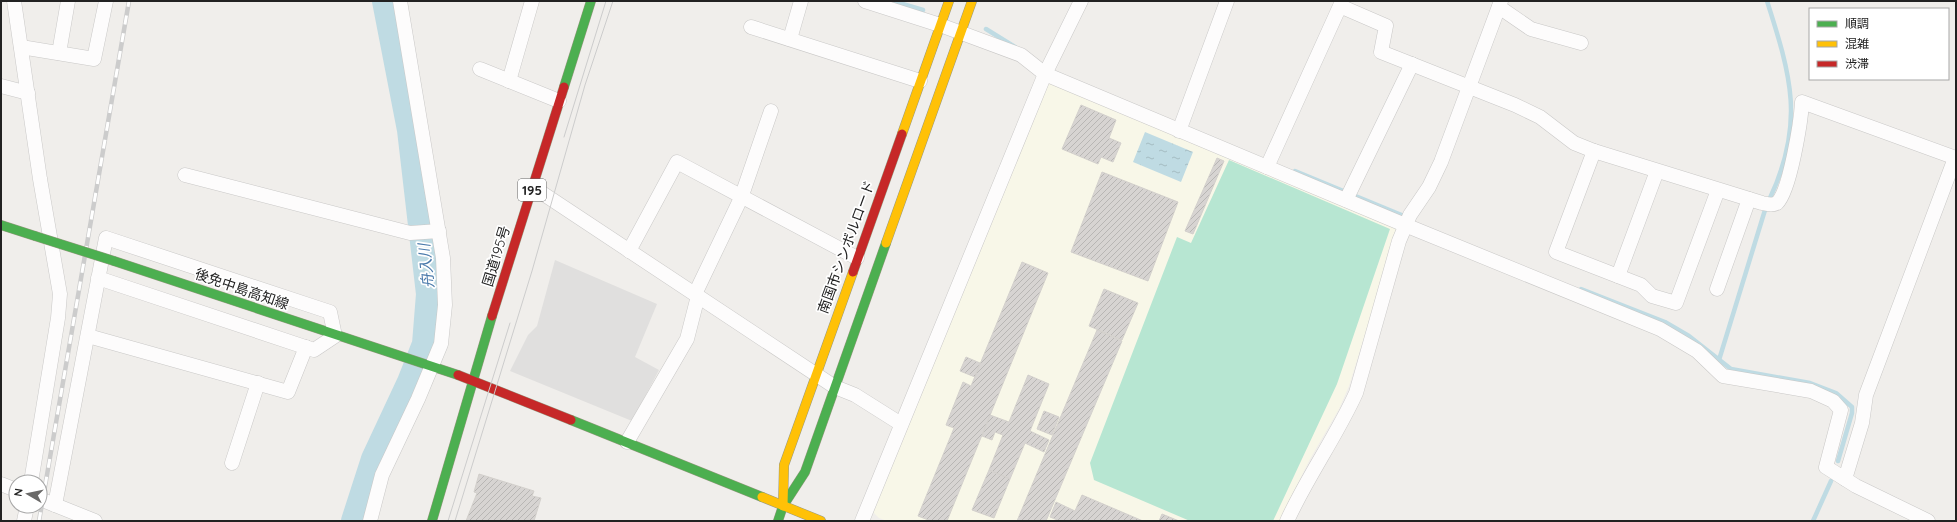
<svg xmlns="http://www.w3.org/2000/svg" width="1957" height="522" viewBox="0 0 1957 522" font-family="Quicksand,'Noto Sans JP',sans-serif">
<defs>
<pattern id="water-ripples" width="26" height="14" patternUnits="userSpaceOnUse"><rect width="26" height="14" fill="#bfdbe3"/><path d="M2 4q2-2 4 0t4 0M15 11q2-2 4 0t4 0" fill="none" stroke="#a4bcc2"/></pattern>
<pattern id="building-hatch" width="6" height="6" patternUnits="userSpaceOnUse"><rect width="6" height="6" fill="#d7d4d2"/><path d="M-1 1l2-2M0 6l6-6M5 7l2-2" fill="none" stroke="#b8b6b4"/></pattern>
</defs>
<rect width="100%" height="100%" fill="#f0eeeb"/>
<polygon fill="#f8f7e8" points="1049,80 1396,226 1396,234 1349,386 1339,409 1310,459 1279,521 887,521 879,518 872,511"/>
<polygon fill="#b7e6d2" points="1229,160 1390,229 1337,384 1273,521 1190,521 1094,480 1090,463 1177,237 1191,243"/>
<polygon fill="#e0dfde" points="555,260 657,304 635,357 659,370 632,421 510,371 528,335 537,326"/>
<polygon fill="url(#water-ripples)" points="1145,132 1193,152 1181,182 1133,162"/>
<g fill="none" stroke-linecap="round" stroke-linejoin="round">
<g stroke="#bfdbe3" stroke-width="4.5">
<polyline points="893,1 923,10"/>
<path d="M1767 1C1791 76 1805 123 1770 198"/>
<polyline points="986,29 1015,47"/>
<polyline points="1295,171 1404,216"/>
<polyline points="1581,289 1665,322 1689,336 1731,369 1810,383 1836,393 1852,407 1852,413 1838,461"/>
<polyline points="1719,360 1765,210"/>
<polyline points="1813,521 1831,481"/>
</g>
<polyline stroke="#bfdbe3" stroke-width="26" points="354,521 374,459 410,382 425,344 429,294 410,130 385,1"/>
</g>
<g fill="url(#building-hatch)" stroke="#d3d0cc">
<polygon points="1081,105 1116,120 1109,138 1121,143 1113,162 1101,157 1098,164 1062,149"/>
<polygon points="1217,158 1224,161 1193,234 1185,231"/>
<polygon points="1102,172 1178,202 1148,281 1071,252"/>
<polygon points="1022,262 1048,273 947,521 931,521 918,516 954,428 946,425 963,382 971,386"/>
<polygon points="1104,289 1138,303 1122,340 1089,326"/>
<polygon points="1097,330 1122,341 1046,521 1017,521"/>
<polygon points="966,357 980,363 975,377 960,371"/>
<polygon points="1028,375 1049,384 1030,431 1049,440 1044,452 1025,443 1010,479 989,470 1003,435 995,432 992,440 982,436 990,415 1009,422"/>
<polygon points="1044,411 1059,417 1052,435 1037,429"/>
<polygon points="989,470 1010,479 994,518 972,510"/>
<polygon points="479,474 534,491 532,496 541,498 534,521 466,521 477,493 474,492"/>
<polygon points="1082,495 1143,521 1060,521 1050,517 1056,502 1075,511"/>
<polygon points="1162,514 1179,521 1159,521"/>
</g>
<g fill="none" stroke-linecap="round" stroke-linejoin="round">
<g stroke="#c9c8c7" stroke-width="15">
<g id="street">
<polyline points="14,1 40,179 60,294 58,318 31,482"/>
<polyline points="865,1 940,25 1021,55 1045,74 1405,225 1660,329 1697,351 1723,376 1811,391 1833,401 1841,410 1826,467 1856,486 1928,521"/>
<polyline points="1499,7 1531,29 1581,43"/>
<polyline points="751,27 920,81"/>
<polyline points="790,39 801,1"/>
<polyline points="21,47 94,59 106,1"/>
<polyline points="59,53 68,1"/>
<polyline points="480,69 559,101"/>
<polyline points="509,81 532,1"/>
<polyline points="1,86 28,93"/>
<polyline points="1179,131 1227,1"/>
<polyline points="1594,151 1556,252 1641,285 1652,296 1676,303 1718,190"/>
<path d="M1267 167 1340 6 1386 26 1381 52 1515 105 1540 117 1574 143 1594 151 1762 203C1767 204 1772 206 1777 203 1790 191 1801 121 1802 102L1956 158"/>
<polyline points="185,175 410,233 439,231"/>
<polyline points="533,187 835,387 855,395 901,424"/>
<polyline points="1346,200 1412,64"/>
<polyline points="629,251 677,162 857,258"/>
<polyline points="1618,276 1657,171"/>
<polyline points="1717,289 1749,199"/>
<polyline points="695,294 741,198 771,111"/>
<polyline points="88,336 288,392 306,347"/>
<polyline points="627,442 687,339 698,296"/>
<polyline points="232,463 258,383"/>
<polyline points="1845,479 1862,423 1866,395 1955,158"/>
<polyline points="1,484 16,490"/>
<polyline points="40,499 95,521"/>
<polyline points="55,505 106,238 330,312 335,336 314,350 98,278"/>
<polyline points="24,521 27,506"/>
<polyline points="370,521 382,475 418,399 441,344 445,305 443,258 400,1"/>
<polyline points="862,521 1045,74 1081,1"/>
<path d="M1287 521C1307 477 1336 437 1356 393L1399 241 1410 215 1429 187 1441 162 1501 1"/>
</g>
</g>
<g stroke="#999a82" stroke-width="10">
<g id="fast">
<polyline points="564,87 591,1"/>
<polyline points="1,225 35,236"/>
<polyline points="114,261 458,375"/>
<polyline points="571,420 762,497"/>
<polyline points="432,521 492,316"/>
<polyline points="778,521 783,506 805,472 886,243"/>
</g>
</g>
<g stroke="#999a82" stroke-width="10">
<g id="slow">
<polyline points="902,134 949,1"/>
<polyline points="886,243 972,1"/>
<polyline points="762,497 821,521"/>
<polyline points="783,506 784,465 853,272"/>
</g>
</g>
<g stroke="#999a82" stroke-width="10">
<g id="jam">
<polyline points="853,272 902,134"/>
<polyline points="492,316 564,87"/>
<polyline points="458,375 571,420"/>
</g>
</g>
<use href="#street" stroke="#fdfcfc" stroke-width="14"/>
<use href="#fast" stroke="#4caf50" stroke-width="9"/>
<use href="#slow" stroke="#ffc107" stroke-width="9"/>
<use href="#jam" stroke="#c62828" stroke-width="9"/>
<g stroke="#ccc" stroke-width="1">
<polyline points="564,137 606,1"/>
<polyline points="448,521 510,323"/>
<polyline points="455,521 532,271 585,85 613,1"/>
</g>
<g stroke="#ccc" stroke-width="4.5">
<polyline id="rail" points="39,521 129,1"/>
</g>
<use href="#rail" stroke="#fff" stroke-width="3" stroke-dasharray="9" stroke-linecap="butt"/>
<g stroke="#999a82" stroke-width="10" stroke-linecap="butt">
<polyline id="fast-bridge" points="35,236 114,261"/>
</g>
<use href="#fast-bridge" stroke="#4caf50" stroke-width="9"/>
</g>
<g text-anchor="middle" dominant-baseline="central" stroke-width="3.5" stroke-linejoin="round" paint-order="stroke">
<rect fill="#fff" stroke="#646464" stroke-width="1" x="518" y="179" width="28" height="22" rx="3"/>
<g font-size="13" font-weight="bold" fill="#222">
<text x="532" y="190">195</text>
</g>
<g font-size="14" fill="#222" stroke="#fff">
<text transform="translate(846 247) rotate(-70)">南国市シンボルロード</text>
<text transform="translate(496 256) rotate(-73)">国道195号</text>
<text transform="translate(242 289) rotate(19)">後免中島高知線</text>
</g>
<g font-size="15" font-style="italic" fill="#4a7aab" stroke="#fff">
<text transform="translate(426 266) rotate(-96)">舟入川</text>
</g>
</g>
<rect width="1957" height="522" fill="none" stroke="#222222" stroke-width="4"/>
<rect x="1809" y="8" width="140" height="72" fill="#ffffff" stroke="#a7a7a7"/>
<rect x="1817" y="21" width="20" height="6" fill="#4caf50" stroke="#a7a7a7"/>
<text x="1845" y="28" font-size="12" fill="#222222">順調</text>
<rect x="1817" y="41" width="20" height="6" fill="#ffc107" stroke="#a7a7a7"/>
<text x="1845" y="48" font-size="12" fill="#222222">混雑</text>
<rect x="1817" y="61" width="20" height="6" fill="#c62828" stroke="#a7a7a7"/>
<text x="1845" y="68" font-size="12" fill="#222222">渋滞</text>
<g transform="translate(28 494) rotate(279)"><circle r="19" fill="#ffffff" stroke="#a7a7a7"/>
<path d="M0-3L7 15L0 10L-7 15Z" fill="#6a6968"/>
<text y="-6" font-size="11" font-weight="bold" text-anchor="middle" fill="#222222">N</text>
</g>
</svg>
